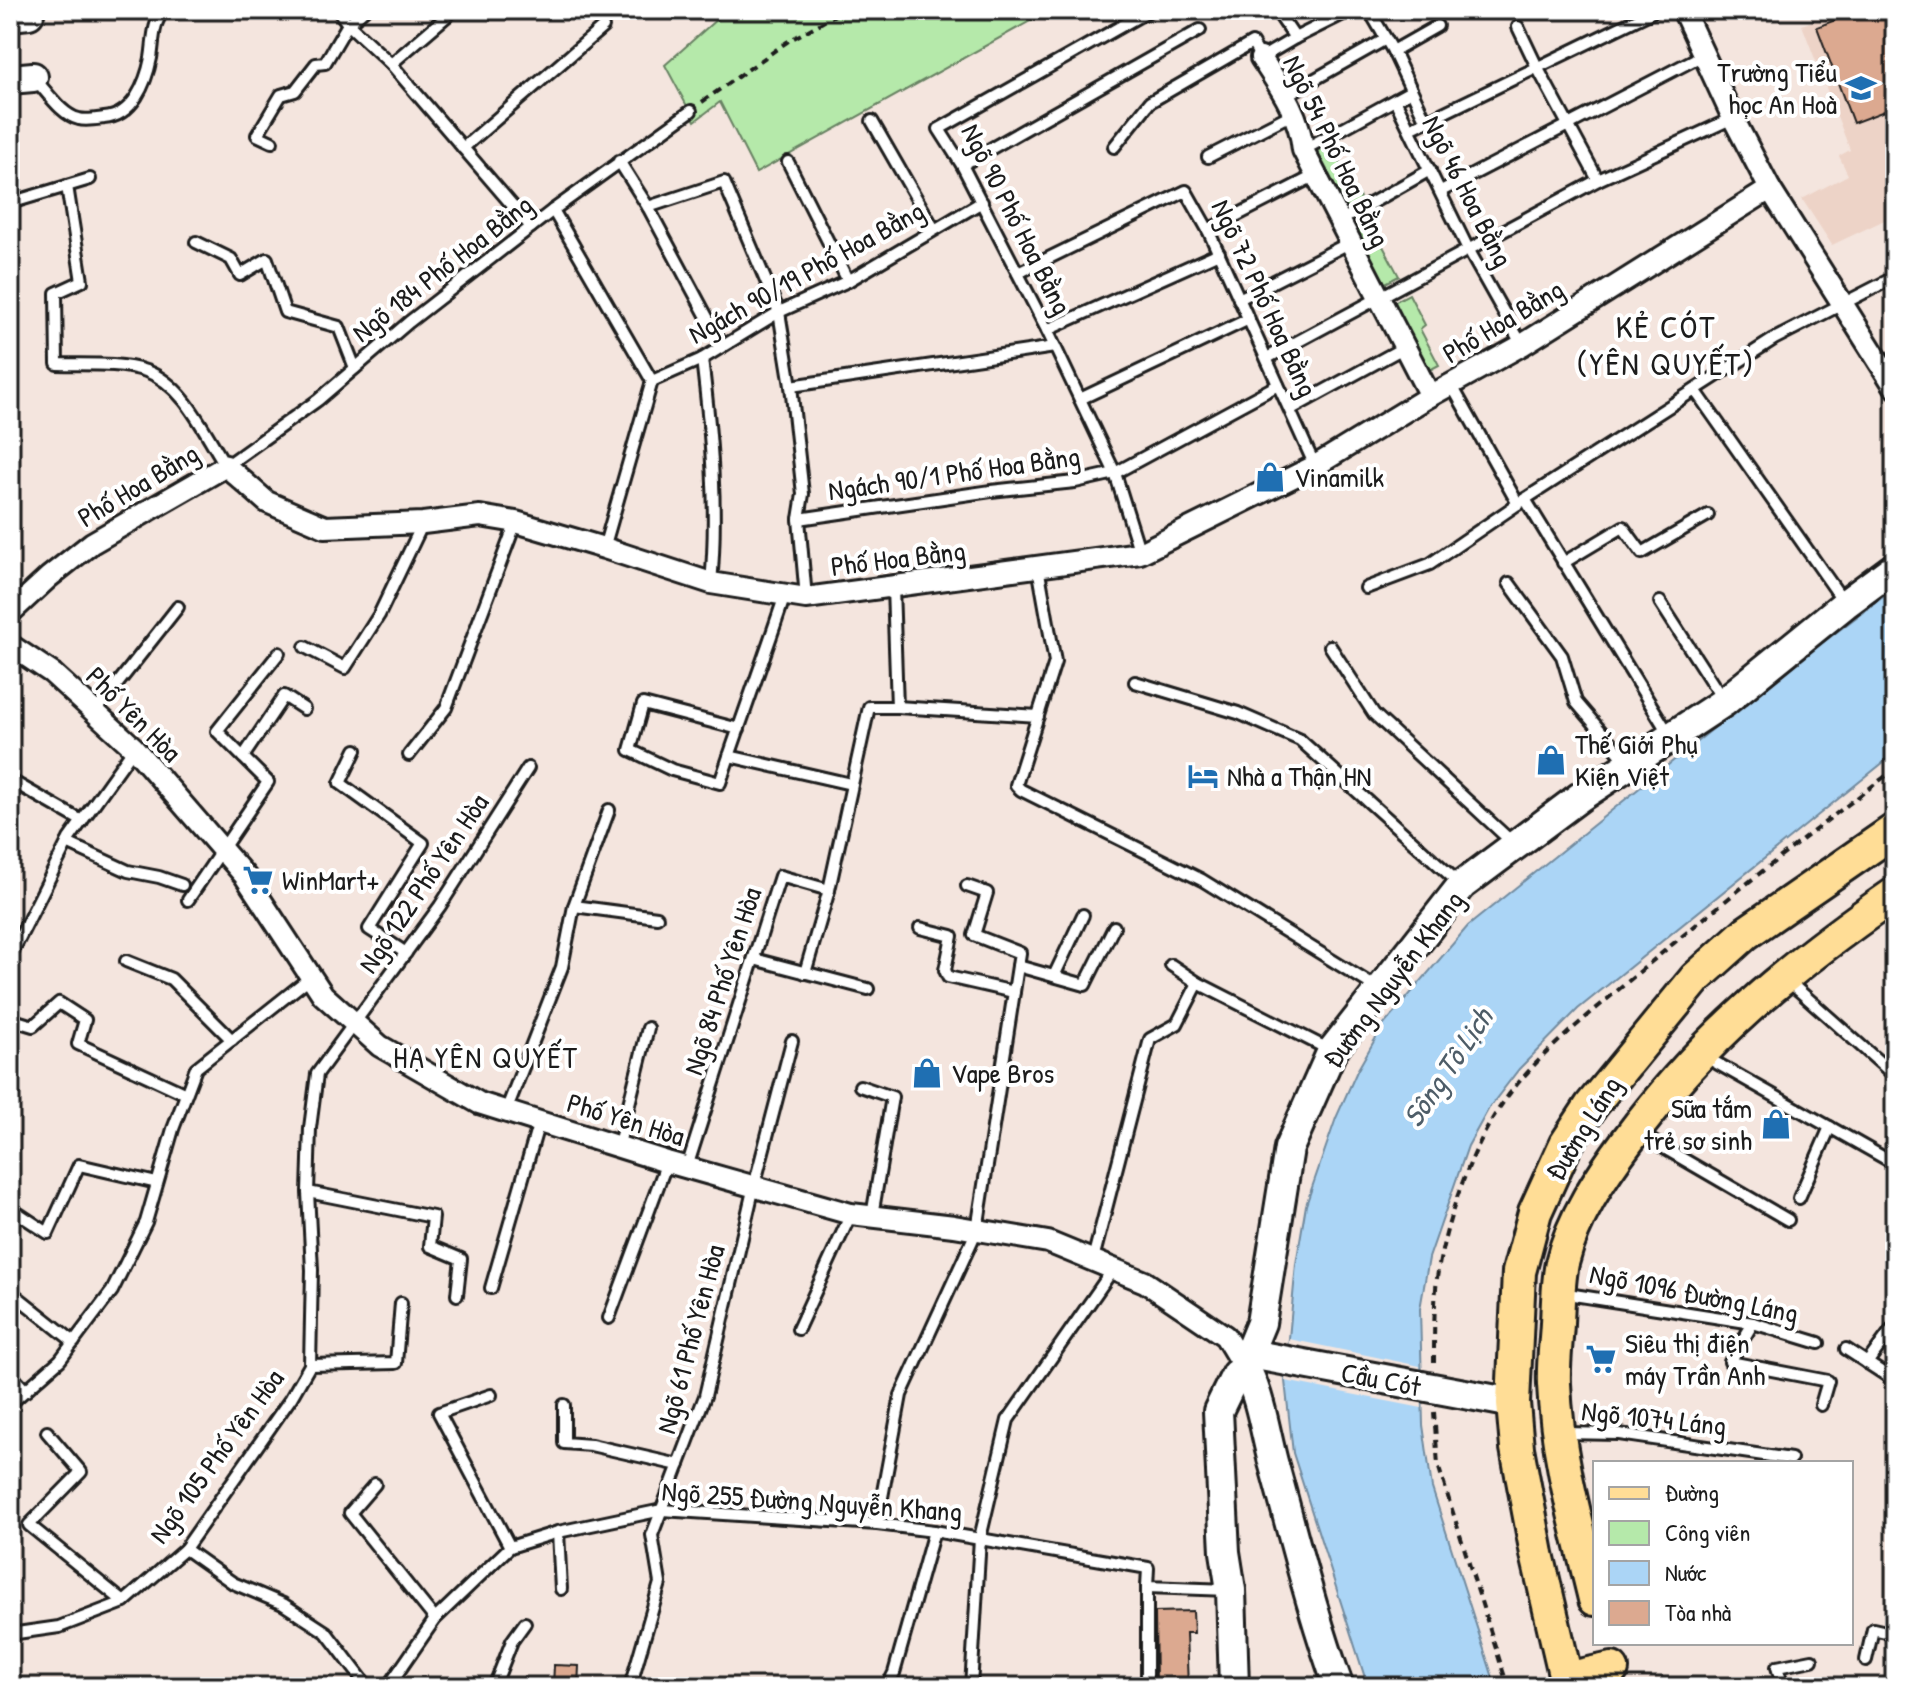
<svg xmlns="http://www.w3.org/2000/svg" width="1905" height="1697" viewBox="0 0 1905 1697" font-family="'Patrick Hand',sans-serif">
<rect width="100%" height="100%" fill="#f4e5de"/>
<filter id="ink" filterUnits="userSpaceOnUse"><feTurbulence type="fractalNoise" baseFrequency=".0125" numOctaves="2"/><feDisplacementMap in="SourceGraphic" scale="16" xChannelSelector="R" yChannelSelector="G"/><feConvolveMatrix kernelMatrix="1 2 1 2 8 2 1 2 1" color-interpolation-filters="sRGB"/></filter>
<g filter="url(#ink)">
<polygon fill="#edd3c7" points="1840,10 1895,10 1895,215 1832,245 1802,199 1848,175 1839,156 1850,150 1802,25"/>
<g fill="#b5e9aa" stroke="#688263" stroke-width="2">
<polygon points="727,10 1050,10 756,173 720,102 695,121 665,65"/>
<polygon points="1330,144 1362,202 1341,213 1309,155"/>
<polygon points="1368,218 1399,276 1378,287 1347,229"/>
<polygon points="1409,294 1425,325 1420,329 1439,365 1424,373 1388,305"/>
</g>
<polygon fill="#abd5f6" stroke="#728b9f" stroke-width="2" points="1895,588 1895,753 1578,1009 1519,1069 1489,1108 1468,1146 1429,1258 1420,1309 1423,1425 1432,1488 1496,1687 1368,1687 1293,1453 1285,1381 1296,1264 1306,1205 1336,1118 1357,1071 1382,1027 1468,926 1781,674"/>
<polygon fill="#f4e5de" points="1289,1339 1420,1366 1422,1408 1285,1381"/>
<g fill="#dca990" stroke="#1c1c1c" stroke-width="2">
<polygon points="1861,10 1895,10 1895,107 1853,123 1817,27"/>
<polygon points="1193,1611 1194,1633 1186,1633 1188,1687 1156,1687 1155,1612"/>
<polygon points="554,1665 579,1666 578,1687 553,1687"/>
</g>
<g fill="none" stroke-linecap="round" stroke-linejoin="round">
<g stroke="#1c1c1c" stroke-width="16">
<g id="lane">
<polyline points="338,10 348,24 391,64 531,227"/>
<polyline points="1369,10 1393,51 1426,121"/>
<polyline points="1518,27 1537,67 1598,180"/>
<polyline points="1295,38 1351,10"/>
<polyline points="1393,51 1437,26"/>
<polyline points="391,64 454,10"/>
<path d="M33 77C46 90 61 115 79 119 86 121 97 119 104 118 133 116 146 83 151 58 154 41 152 24 164 10"/>
<polyline points="1285,96 1386,39"/>
<polyline points="1395,100 1468,249 1522,345"/>
<polyline points="872,121 934,229"/>
<polyline points="1410,129 1656,10"/>
<polyline points="272,142 257,135 281,95 295,91 316,64 325,63 348,24 364,10"/>
<polyline points="1114,147 1150,102 1252,43 1261,58 1295,38 1276,10"/>
<polyline points="463,148 603,27"/>
<polyline points="1303,150 1411,91"/>
<polyline points="1208,157 1294,113"/>
<polyline points="619,161 648,207"/>
<polyline points="788,162 848,281"/>
<polyline points="962,165 1200,30"/>
<path d="M67 186 82 281 56 293 57 364C86 365 118 362 146 371 185 385 205 434 226 466L318 400 409 322 553 210 691 111"/>
<polyline points="1441,191 1705,54"/>
<polyline points="10,203 90,179"/>
<polyline points="553,210 652,381 604,548"/>
<polyline points="1338,222 1430,170"/>
<polyline points="1208,230 1316,175"/>
<polyline points="196,242 231,259 240,275 267,259 285,312 339,327 355,368"/>
<polyline points="1018,273 1186,191 1208,230 1315,466"/>
<polyline points="1239,299 1349,243"/>
<polyline points="1047,330 1219,253"/>
<polyline points="722,345 648,207 724,182 779,312 791,386 803,494 799,519 806,598"/>
<polyline points="1267,358 1598,180 1733,118"/>
<path d="M702 359C711 433 718 509 711 583"/>
<polyline points="652,381 702,359 779,312 848,281 982,202"/>
<polyline points="1451,384 1518,504"/>
<polyline points="791,386 1055,347"/>
<polyline points="1695,390 1844,602"/>
<polyline points="1080,399 1249,319"/>
<polyline points="1291,409 1403,348"/>
<polyline points="1525,499 1670,736"/>
<polyline points="799,519 991,491 1075,482 1115,473 1278,385"/>
<polyline points="1140,553 1115,473 1047,330 962,165 939,129 1150,10"/>
<polyline points="1563,563 1623,527 1642,553 1708,515"/>
<polyline points="1038,567 1055,662 1016,785 1021,790 1202,880 1377,988"/>
<polyline points="1509,583 1562,656 1576,702 1628,763"/>
<polyline points="893,587 897,707"/>
<polyline points="1366,588 1430,564 1525,499 1774,339 1895,277"/>
<polyline points="1660,602 1723,700"/>
<polyline points="1330,646 1374,714 1514,844"/>
<polyline points="305,647 345,668 379,615 423,523"/>
<polyline points="1135,682 1238,713 1300,740 1460,884"/>
<polyline points="96,711 178,607"/>
<path d="M739 729 643 704 630 750 672 770 720 783C741 720 764 658 785 595"/>
<polyline points="356,750 340,783 423,843 369,929 406,953"/>
<polyline points="409,755 446,708 516,522"/>
<polyline points="729,756 851,784"/>
<polyline points="243,757 284,696 304,709"/>
<polyline points="10,780 82,821"/>
<polyline points="67,843 128,871 159,877 182,885"/>
<polyline points="188,900 268,782 217,731 279,653"/>
<polyline points="574,906 657,917"/>
<polyline points="920,928 952,936 945,970 948,977 1014,992"/>
<polyline points="13,951 69,839 134,748"/>
<polyline points="754,959 868,989"/>
<polyline points="126,961 171,979 232,1040"/>
<polyline points="1171,965 1198,983 1330,1050"/>
<polyline points="1018,966 1085,985 1114,927"/>
<polyline points="805,973 829,890 869,707 897,707 1038,716"/>
<polyline points="1054,976 1083,915"/>
<polyline points="1787,980 1895,1076"/>
<polyline points="10,1019 33,1026 59,1003 85,1020 78,1044 186,1094"/>
<polyline points="1704,1056 1895,1164"/>
<polyline points="860,1086 892,1097 872,1216"/>
<polyline points="506,1111 562,967 574,906 609,810"/>
<polyline points="1640,1134 1788,1220"/>
<polyline points="618,1148 648,1028"/>
<polyline points="687,1167 780,876 829,890"/>
<polyline points="308,1192 433,1217 430,1246 461,1259 457,1295"/>
<polyline points="1799,1198 1830,1127"/>
<polyline points="10,1208 48,1233 79,1165 157,1183"/>
<polyline points="1093,1259 1150,1039 1177,1024 1198,983"/>
<polyline points="491,1288 539,1122"/>
<polyline points="10,1291 74,1342"/>
<polyline points="1561,1293 1753,1323 1819,1343"/>
<polyline points="609,1318 667,1162"/>
<polyline points="1753,1323 1730,1362 1828,1381 1821,1405"/>
<polyline points="798,1329 851,1214"/>
<polyline points="1846,1349 1895,1381"/>
<polyline points="1867,1363 1895,1325"/>
<polyline points="310,1365 396,1363 401,1303"/>
<polyline points="10,1374 26,1391"/>
<polyline points="491,1395 439,1413 510,1547"/>
<polyline points="10,1404 60,1360 112,1291 146,1222 173,1129 196,1068 312,976"/>
<polyline points="564,1405 564,1443 591,1445 679,1465"/>
<polyline points="47,1432 81,1472 29,1525 124,1602"/>
<polyline points="1563,1433 1619,1434 1791,1459"/>
<polyline points="375,1484 350,1513 435,1619"/>
<polyline points="877,1524 901,1395 977,1230 1018,966 1020,953 974,935 987,893 967,886"/>
<polyline points="558,1532 561,1589"/>
<polyline points="185,1549 233,1583 283,1604 326,1632 368,1687"/>
<polyline points="1147,1587 1147,1687"/>
<polyline points="10,1634 59,1627 124,1602 185,1549 291,1398 310,1365 312,1270 308,1192 310,1128 317,1074 440,906 528,768"/>
<polyline points="1866,1660 1873,1629 1895,1634"/>
<polyline points="388,1687 435,1619 510,1547 558,1532 662,1510 877,1524 934,1531 1148,1568 1147,1587 1229,1590"/>
<polyline points="494,1687 512,1641 525,1623"/>
<polyline points="630,1687 660,1583 652,1535 705,1396 754,1186 792,1041"/>
<polyline points="887,1687 894,1673 934,1531"/>
<polyline points="971,1687 980,1538 1008,1420 1114,1268"/>
<polyline points="1783,1687 1777,1667 1812,1660"/>
</g>
</g>
<g stroke="#1c1c1c" stroke-width="26">
<g id="street">
<polyline points="1683,10 1733,118 1770,189 1895,387"/>
<path d="M1261 58C1280 87 1300 115 1303 150L1430 396"/>
<polyline points="10,613 49,577 92,543 226,466 267,502 325,527 423,523 480,516 516,522 604,548 711,583 806,598 1140,553 1315,466 1430,396 1522,345 1770,189"/>
<polyline points="10,645 52,673 134,748 245,876 323,995 380,1046 479,1103 667,1162 851,1214 954,1226 1048,1242 1145,1282 1225,1336 1237,1356"/>
</g>
</g>
<g stroke="#1c1c1c" stroke-width="34">
<g id="secondary">
<polyline points="10,16 29,14"/>
<polyline points="10,79 33,77"/>
<polyline points="1247,1357 1261,1323 1289,1148 1332,1051 1462,885 1580,797 1724,702 1845,604 1895,567"/>
<polyline points="1249,1359 1261,1356 1513,1403"/>
<path d="M1248 1373C1261 1401 1265 1431 1273 1462 1294 1537 1312 1614 1339 1687"/>
<polyline points="1234,1687 1231,1590 1225,1552 1218,1411 1236,1374"/>
</g>
</g>
<g stroke="#1c1c1c" stroke-width="38">
<g id="primary">
<path d="M1595 1599C1578 1528 1557 1457 1554 1384 1553 1364 1556 1343 1557 1323 1558 1303 1558 1282 1562 1263 1573 1218 1601 1176 1628 1140 1704 1037 1791 966 1895 894"/>
<polyline points="1566,1679 1612,1669"/>
<polyline points="1568,1687 1537,1554 1517,1448 1513,1403 1519,1272 1535,1212 1566,1144 1591,1106 1696,978 1746,933 1895,830"/>
</g>
</g>
<g stroke="#1c1c1c" stroke-width="4" stroke-dasharray="8 6" stroke-linecap="butt">
<polyline points="702,102 787,42 844,10"/>
<path d="M1434 1363C1434 1335 1434 1306 1437 1278 1444 1228 1465 1167 1490 1123 1522 1067 1576 1026 1624 985 1712 910 1803 838 1895 769"/>
<polyline points="1434,1412 1438,1465 1508,1687"/>
</g>
<use href="#lane" stroke="#fff" stroke-width="10"/>
<use href="#street" stroke="#fff" stroke-width="20"/>
<use href="#secondary" stroke="#fff" stroke-width="28"/>
<use href="#primary" stroke="#ffdd96" stroke-width="32"/>
</g>
</g>
<defs>
<g id="school-bare" transform="scale(2.4)"><path d="M0-5L7-2L0 1L-7-2ZM-4 1L0 2.5L4 1V4Q0 6-4 4Z" fill="#1f6fb2" stroke="#fff" stroke-width="2.5" paint-order="stroke"/></g>
<g id="shop-bare" transform="scale(2.4)"><path d="M-5-2.5h2.3a2.7 3.5 0 0 1 5.4 0H5L5.5 6h-11ZM-1.5-2.5h3a1.5 2.3 0 0 0-3 0Z" fill="#1f6fb2" stroke="#fff" stroke-width="2.5" paint-order="stroke"/></g>
<g id="hotel-bare" transform="scale(2.4)"><path d="M-6-4.5h1.5V1H6V5H4.5V3h-9V5H-6ZM-4 0a1.8 1.8 0 1 1 3.6 0ZM.5 0V-2.5h3Q6-2.5 6 0Z" fill="#1f6fb2" stroke="#fff" stroke-width="2.5" paint-order="stroke"/></g>
<g id="supermarket-bare" transform="scale(2.4)"><path d="M-6-5.5h2.5l.6 2H6L4.5 2H-2.5L-4.4-4H-6ZM-1.5 3.2a1.3 1.3 0 1 0 .1 0ZM3 3.2a1.3 1.3 0 1 0 .1 0Z" fill="#1f6fb2" stroke="#fff" stroke-width="2.5" paint-order="stroke"/></g>
</defs>
<g fill-rule="evenodd">
<use href="#school-bare" x="1861" y="88"/>
<use href="#shop-bare" x="1270" y="477"/>
<use href="#shop-bare" x="1551" y="760"/>
<use href="#hotel-bare" x="1203" y="776"/>
<use href="#supermarket-bare" x="258" y="880"/>
<use href="#shop-bare" x="927" y="1073"/>
<use href="#shop-bare" x="1776" y="1124"/>
<use href="#supermarket-bare" x="1601" y="1359"/>
</g>
<g text-anchor="middle" dominant-baseline="central" stroke-width="8" stroke-linejoin="round" paint-order="stroke">
<g font-size="28" fill="#1c1c1c" stroke="#fff" text-anchor="start">
<text x="1837" y="72" text-anchor="end">Trường Tiểu<tspan x="1837" dy="32">học An Hoà</tspan></text>
<text x="1294" y="477">Vinamilk</text>
<text x="1575" y="744">Thế Giới Phụ<tspan x="1575" dy="32">Kiện Việt</tspan></text>
<text x="1227" y="776">Nhà a Thận HN</text>
<text x="282" y="880">WinMart+</text>
<text x="951" y="1073">Vape Bros</text>
<text x="1752" y="1108" text-anchor="end">Sữa tắm<tspan x="1752" dy="32">trẻ sơ sinh</tspan></text>
<text x="1625" y="1343">Siêu thị điện<tspan x="1625" dy="32">máy Trần Anh</tspan></text>
</g>
<g font-size="28" fill="#1c1c1c" stroke="#fff">
<text transform="translate(1337 151) rotate(64)">Ngõ 54 Phố Hoa Bằng</text>
<text transform="translate(1468 191) rotate(63)">Ngõ 46 Hoa Bằng</text>
<text transform="translate(1017 219) rotate(63)">Ngõ 90 Phố Hoa Bằng</text>
<text transform="translate(442 268) rotate(-38)">Ngõ 184 Phố Hoa Bằng</text>
<text transform="translate(806 272) rotate(-29)">Ngách 90/19 Phố Hoa Bằng</text>
<text transform="translate(1265 298) rotate(65)">Ngõ 72 Phố Hoa Bằng</text>
<text transform="translate(1503 321) rotate(-31)">Phố Hoa Bằng</text>
<text transform="translate(954 473) rotate(-8)">Ngách 90/1 Phố Hoa Bằng</text>
<text transform="translate(138 485) rotate(-31)">Phố Hoa Bằng</text>
<text transform="translate(898 558) rotate(-7)">Phố Hoa Bằng</text>
<text transform="translate(134 714) rotate(45)">Phố Yên Hòa</text>
<text transform="translate(423 883) rotate(-56)">Ngõ 122 Phố Yên Hòa</text>
<text transform="translate(1393 979) rotate(-53)">Đường Nguyễn Khang</text>
<text transform="translate(722 981) rotate(-72)">Ngõ 84 Phố Yên Hòa</text>
<text transform="translate(626 1119) rotate(17)">Phố Yên Hòa</text>
<text transform="translate(1583 1128) rotate(-58)">Đường Láng</text>
<text transform="translate(1694 1293) rotate(11)">Ngõ 1096 Đường Láng</text>
<text transform="translate(690 1339) rotate(-75)">Ngõ 61 Phố Yên Hòa</text>
<text transform="translate(1381 1379) rotate(11)">Cầu Cót</text>
<text transform="translate(1654 1418) rotate(6)">Ngõ 1074 Láng</text>
<text transform="translate(216 1456) rotate(-54)">Ngõ 105 Phố Yên Hòa</text>
<text transform="translate(812 1501) rotate(4)">Ngõ 255 Đường Nguyễn Khang</text>
</g>
<g font-size="30" letter-spacing="2" fill="#1c1c1c" stroke="#fff">
<text x="486" y="1057">HẠ YÊN QUYẾT</text>
</g>
<g font-size="30" font-style="italic" fill="#4e5d68" stroke="#fff">
<text transform="translate(1447 1067) rotate(-56)">Sông Tô Lịch</text>
</g>
<g font-size="32" letter-spacing="2" fill="#1c1c1c" stroke="#fff">
<text x="1666" y="326">KẺ CÓT<tspan x="1666" dy="37">(YÊN QUYẾT)</tspan></text>
</g>
</g>
<rect width="1905" height="1697" fill="none" stroke="#fff" stroke-width="40"/>
<rect x="20" y="20" width="1865" height="1657" fill="none" stroke="#1c1c1c" stroke-width="3" filter="url(#ink)"/>
<rect x="1593" y="1461" width="260" height="184" fill="#ffffff" stroke="#a4a4a4" stroke-width="2"/>
<rect x="1609" y="1487" width="40" height="12" fill="#ffdd96" stroke="#a4a4a4" stroke-width="2"/>
<text x="1665" y="1501" font-size="24" fill="#1c1c1c">Đường</text>
<rect x="1609" y="1521" width="40" height="24" fill="#b5e9aa" stroke="#a4a4a4" stroke-width="2"/>
<text x="1665" y="1541" font-size="24" fill="#1c1c1c">Công viên</text>
<rect x="1609" y="1561" width="40" height="24" fill="#abd5f6" stroke="#a4a4a4" stroke-width="2"/>
<text x="1665" y="1581" font-size="24" fill="#1c1c1c">Nước</text>
<rect x="1609" y="1601" width="40" height="24" fill="#dca990" stroke="#a4a4a4" stroke-width="2"/>
<text x="1665" y="1621" font-size="24" fill="#1c1c1c">Tòa nhà</text>
</svg>
